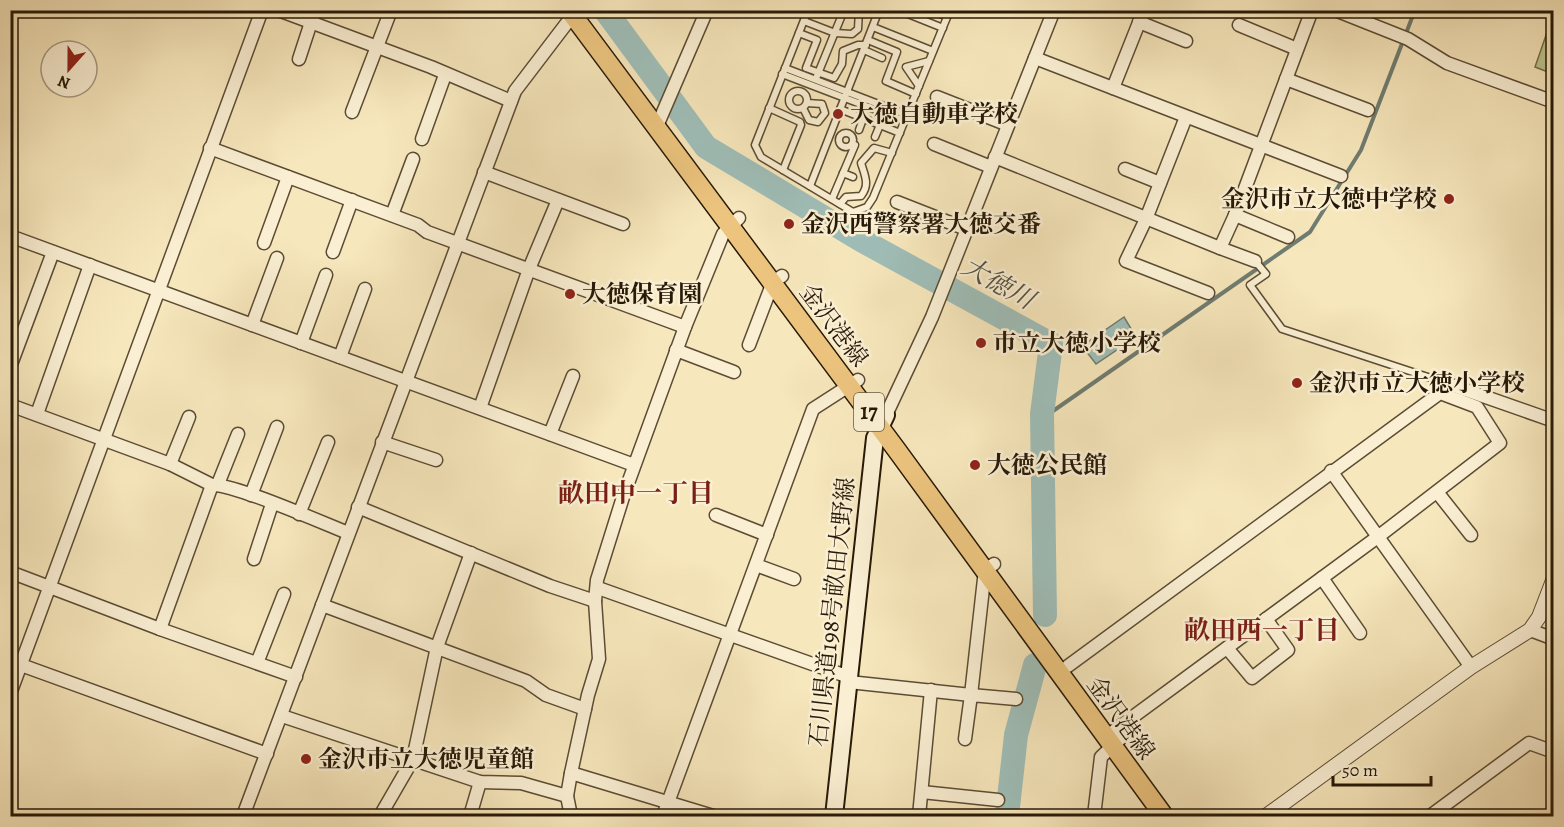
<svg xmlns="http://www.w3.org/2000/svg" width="1564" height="827" viewBox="0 0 1564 827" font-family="Alegreya,'Noto Serif JP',serif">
<rect width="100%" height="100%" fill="#f7e7bc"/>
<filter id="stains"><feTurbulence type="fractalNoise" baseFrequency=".00333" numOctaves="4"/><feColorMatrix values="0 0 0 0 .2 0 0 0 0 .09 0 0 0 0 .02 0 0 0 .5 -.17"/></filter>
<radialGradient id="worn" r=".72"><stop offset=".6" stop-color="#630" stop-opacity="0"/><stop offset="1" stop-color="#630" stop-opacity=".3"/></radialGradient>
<polygon fill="#bec58f" stroke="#726f4b" stroke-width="1.5" points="1553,15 1554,74 1553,74 1535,67"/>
<polygon fill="#9fbeb8" stroke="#6f7c71" stroke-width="1.5" points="1124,317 1136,337 1096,364 1082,346"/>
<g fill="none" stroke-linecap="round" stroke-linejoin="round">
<polyline stroke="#6f7c71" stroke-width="4" points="1042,414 1053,411 1310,232 1361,150 1415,10"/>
<g stroke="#9fbeb8" stroke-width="24">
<polyline points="605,10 706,147 861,240 1051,344 1042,414 1045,615"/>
<polyline points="1007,816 1016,735 1035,665"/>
</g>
<g stroke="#5b4c34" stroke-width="9">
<g id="service">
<polyline points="808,10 755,145 761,157 853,212 867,207 873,198 950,10"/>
<polyline points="898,10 943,28"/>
<polyline points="931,10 947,17"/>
<polyline points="804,21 835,33 852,34 858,29 859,10"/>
<polyline points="873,27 933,51"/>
<polyline points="799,33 817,40 806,68 834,78 842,64 843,51 858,45 866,45"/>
<polyline points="868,40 897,52 886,81 916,94"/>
<polyline points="864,50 882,58"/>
<polyline points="785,68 907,115"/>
<polyline points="782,74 905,121"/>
<polyline points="817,76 844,10"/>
<polyline points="919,86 906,67 929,61"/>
<circle cx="798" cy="100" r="9"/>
<polyline points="769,108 800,122 801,125 783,170"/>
<polyline points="803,108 809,120 818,122 825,113 822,104 807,103"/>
<polyline points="840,109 900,133"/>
<polyline points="859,130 863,119"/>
<circle cx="846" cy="140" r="7"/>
<polyline points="875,137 880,125"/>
<polyline points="843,173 853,177"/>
<polyline points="810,186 879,10"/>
<polyline points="832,199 855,145 852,144"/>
<path d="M840 204 846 197 861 196C870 185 865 176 861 163L874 148 892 153"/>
<polyline points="1255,261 1266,274 1250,285 1282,329 1440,381"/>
</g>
</g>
<g stroke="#5b4c34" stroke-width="15">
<g id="minor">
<polyline points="278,10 431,67 511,101"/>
<polyline points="1335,10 1408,39 1447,63 1554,102"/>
<polyline points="1139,22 1186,41"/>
<polyline points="1239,25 1297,49"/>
<polyline points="1035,58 1341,176"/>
<polyline points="299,59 315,10"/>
<polyline points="1286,79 1368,110"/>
<polyline points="1113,88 1144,10"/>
<polyline points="937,97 1008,125"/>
<polyline points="352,112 391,10"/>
<polyline points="1186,117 1146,219 1126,261 1208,293"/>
<polyline points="657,126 707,10"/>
<polyline points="422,139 445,75"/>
<polyline points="934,144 991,167"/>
<polyline points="210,148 418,225 427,232 685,327 723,234 739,218"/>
<polyline points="995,157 1220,248 1235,215 1312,10"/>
<polyline points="1125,169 1160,183"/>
<polyline points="484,172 623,224"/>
<polyline points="897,202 966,229"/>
<polyline points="392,215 413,159"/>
<polyline points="1235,215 1288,237"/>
<polyline points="10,236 634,465"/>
<polyline points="264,243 288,177"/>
<polyline points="1220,248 1255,261"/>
<polyline points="333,252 352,200"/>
<polyline points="252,325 277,258"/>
<polyline points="301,343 326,275"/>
<polyline points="749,345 773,282 782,276"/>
<polyline points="676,350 734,372"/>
<polyline points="340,357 365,289"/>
<polyline points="10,367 53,252"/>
<polyline points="1440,381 1554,421"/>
<path d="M10 405 170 464 212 485C232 483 323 523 348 533"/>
<polyline points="480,408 529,269 558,200"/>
<polyline points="37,414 90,265"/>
<polyline points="886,415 932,317 1054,10"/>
<polyline points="550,434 573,376"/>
<polyline points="382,442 436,460"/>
<polyline points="170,464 189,417"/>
<polyline points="1331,471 1471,667"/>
<polyline points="218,484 238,434"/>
<polyline points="1437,492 1471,535"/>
<polyline points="251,495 277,427"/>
<polyline points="358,507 550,586 595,601"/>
<polyline points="299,514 328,442"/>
<polyline points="716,515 767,535"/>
<polyline points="254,559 272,504"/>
<polyline points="756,565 794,579"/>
<polyline points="10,572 160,629 296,677"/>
<polyline points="1322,578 1360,633"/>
<polyline points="598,588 849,677"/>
<polyline points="322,605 526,681 546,695 585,709"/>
<polyline points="160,629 212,485"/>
<polyline points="1530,630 1554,639"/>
<polyline points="1227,648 1252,678 1288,650 1266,619"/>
<polyline points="10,661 267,754"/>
<polyline points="257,663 284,594"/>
<polyline points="1068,666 1440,393 1477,407 1500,443 1379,536 1115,730"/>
<polyline points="849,682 971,695 985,570 994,564"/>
<polyline points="10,694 262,10"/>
<polyline points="282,716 480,782 521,783 567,796"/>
<polyline points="965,739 971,695 1016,699"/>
<polyline points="571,773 713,816"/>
<polyline points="922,792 998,800"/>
<polyline points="243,816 515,91 576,11"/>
<polyline points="380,816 413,759 437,647 471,553"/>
<polyline points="470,816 480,782"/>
<polyline points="571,816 567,796 571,773 588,695 599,659 595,601 597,580 623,497 685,327"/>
<polyline points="663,816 813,409 858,380"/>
<polyline points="919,816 931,690"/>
<polyline points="1094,816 1101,757 1120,739"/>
<polyline points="1430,816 1529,743 1554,752"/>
</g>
</g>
<g stroke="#5b4c34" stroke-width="16">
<polyline id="tertiary" points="1266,816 1471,667 1530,630 1539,617 1554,578"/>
</g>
<g stroke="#271907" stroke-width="20">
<polyline id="secondary" points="834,816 875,438 886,415"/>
</g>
<g stroke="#271907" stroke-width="21">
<polyline id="primary" points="569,10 896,449 1164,816"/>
</g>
<use href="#service" stroke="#faefd3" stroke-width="6"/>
<use href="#minor" stroke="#faefd3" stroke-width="12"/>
<use href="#tertiary" stroke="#faefd3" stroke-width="14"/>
<use href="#secondary" stroke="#faefd3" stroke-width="16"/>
<use href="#primary" stroke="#ecc47e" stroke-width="18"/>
</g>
<g fill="#8f2418" stroke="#faefd3" stroke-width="2">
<circle cx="838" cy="114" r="6"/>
<circle cx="1449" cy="199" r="6"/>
<circle cx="789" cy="224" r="6"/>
<circle cx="570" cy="294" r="6"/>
<circle cx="981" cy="343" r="6"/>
<circle cx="1297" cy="383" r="6"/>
<circle cx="975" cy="465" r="6"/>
<circle cx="306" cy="759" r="6"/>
</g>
<g text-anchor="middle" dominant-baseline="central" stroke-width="5" stroke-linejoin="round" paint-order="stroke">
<rect fill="#faefd3" stroke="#665944" stroke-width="1.5" x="854" y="393" width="30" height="38" rx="4.5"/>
<g font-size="22" font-weight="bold" fill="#271907">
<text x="869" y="412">17</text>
</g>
<g font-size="24" font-weight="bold" fill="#271907" stroke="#faefd3" text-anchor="start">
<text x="850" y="114">大徳自動車学校</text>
<text x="1437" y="199" text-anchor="end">金沢市立大徳中学校</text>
<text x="801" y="224">金沢西警察署大徳交番</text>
<text x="582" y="294">大徳保育園</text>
<text x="993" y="343">市立大徳小学校</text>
<text x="1309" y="383">金沢市立大徳小学校</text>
<text x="987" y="465">大徳公民館</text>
<text x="318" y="759">金沢市立大徳児童館</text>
</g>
<g font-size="24" fill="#271907" stroke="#faefd3">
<text transform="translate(834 325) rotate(53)">金沢港線</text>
<text transform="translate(832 612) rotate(-84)">石川県道198号畝田大野線</text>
<text transform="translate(1121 718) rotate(54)">金沢港線</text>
</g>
<g font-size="26" font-style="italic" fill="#515345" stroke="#faefd3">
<text transform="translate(998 283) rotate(29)">大徳川</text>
</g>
<g font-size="26" font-weight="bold" fill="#7a1f14" stroke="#faefd3">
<text x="636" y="493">畝田中一丁目</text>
<text x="1262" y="630">畝田西一丁目</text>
</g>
</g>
<rect width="1564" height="827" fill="none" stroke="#f7e7bc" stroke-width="36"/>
<rect x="12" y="12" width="1540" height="803" fill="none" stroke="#271907" stroke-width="3"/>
<rect x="18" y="18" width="1528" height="791" fill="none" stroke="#271907" stroke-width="1.5"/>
<g transform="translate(69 69) rotate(201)"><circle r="28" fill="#faefd3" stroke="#a69981" stroke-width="1.5"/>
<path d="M0-4.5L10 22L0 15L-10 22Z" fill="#8f2418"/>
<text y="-9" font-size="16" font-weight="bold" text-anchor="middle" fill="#271907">N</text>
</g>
<path d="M1333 776v9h98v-9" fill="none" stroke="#271907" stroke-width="3"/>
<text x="1342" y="776" font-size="18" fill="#271907" stroke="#faefd3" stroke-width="4.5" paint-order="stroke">50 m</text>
<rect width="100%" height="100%" filter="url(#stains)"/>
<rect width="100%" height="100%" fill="url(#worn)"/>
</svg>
